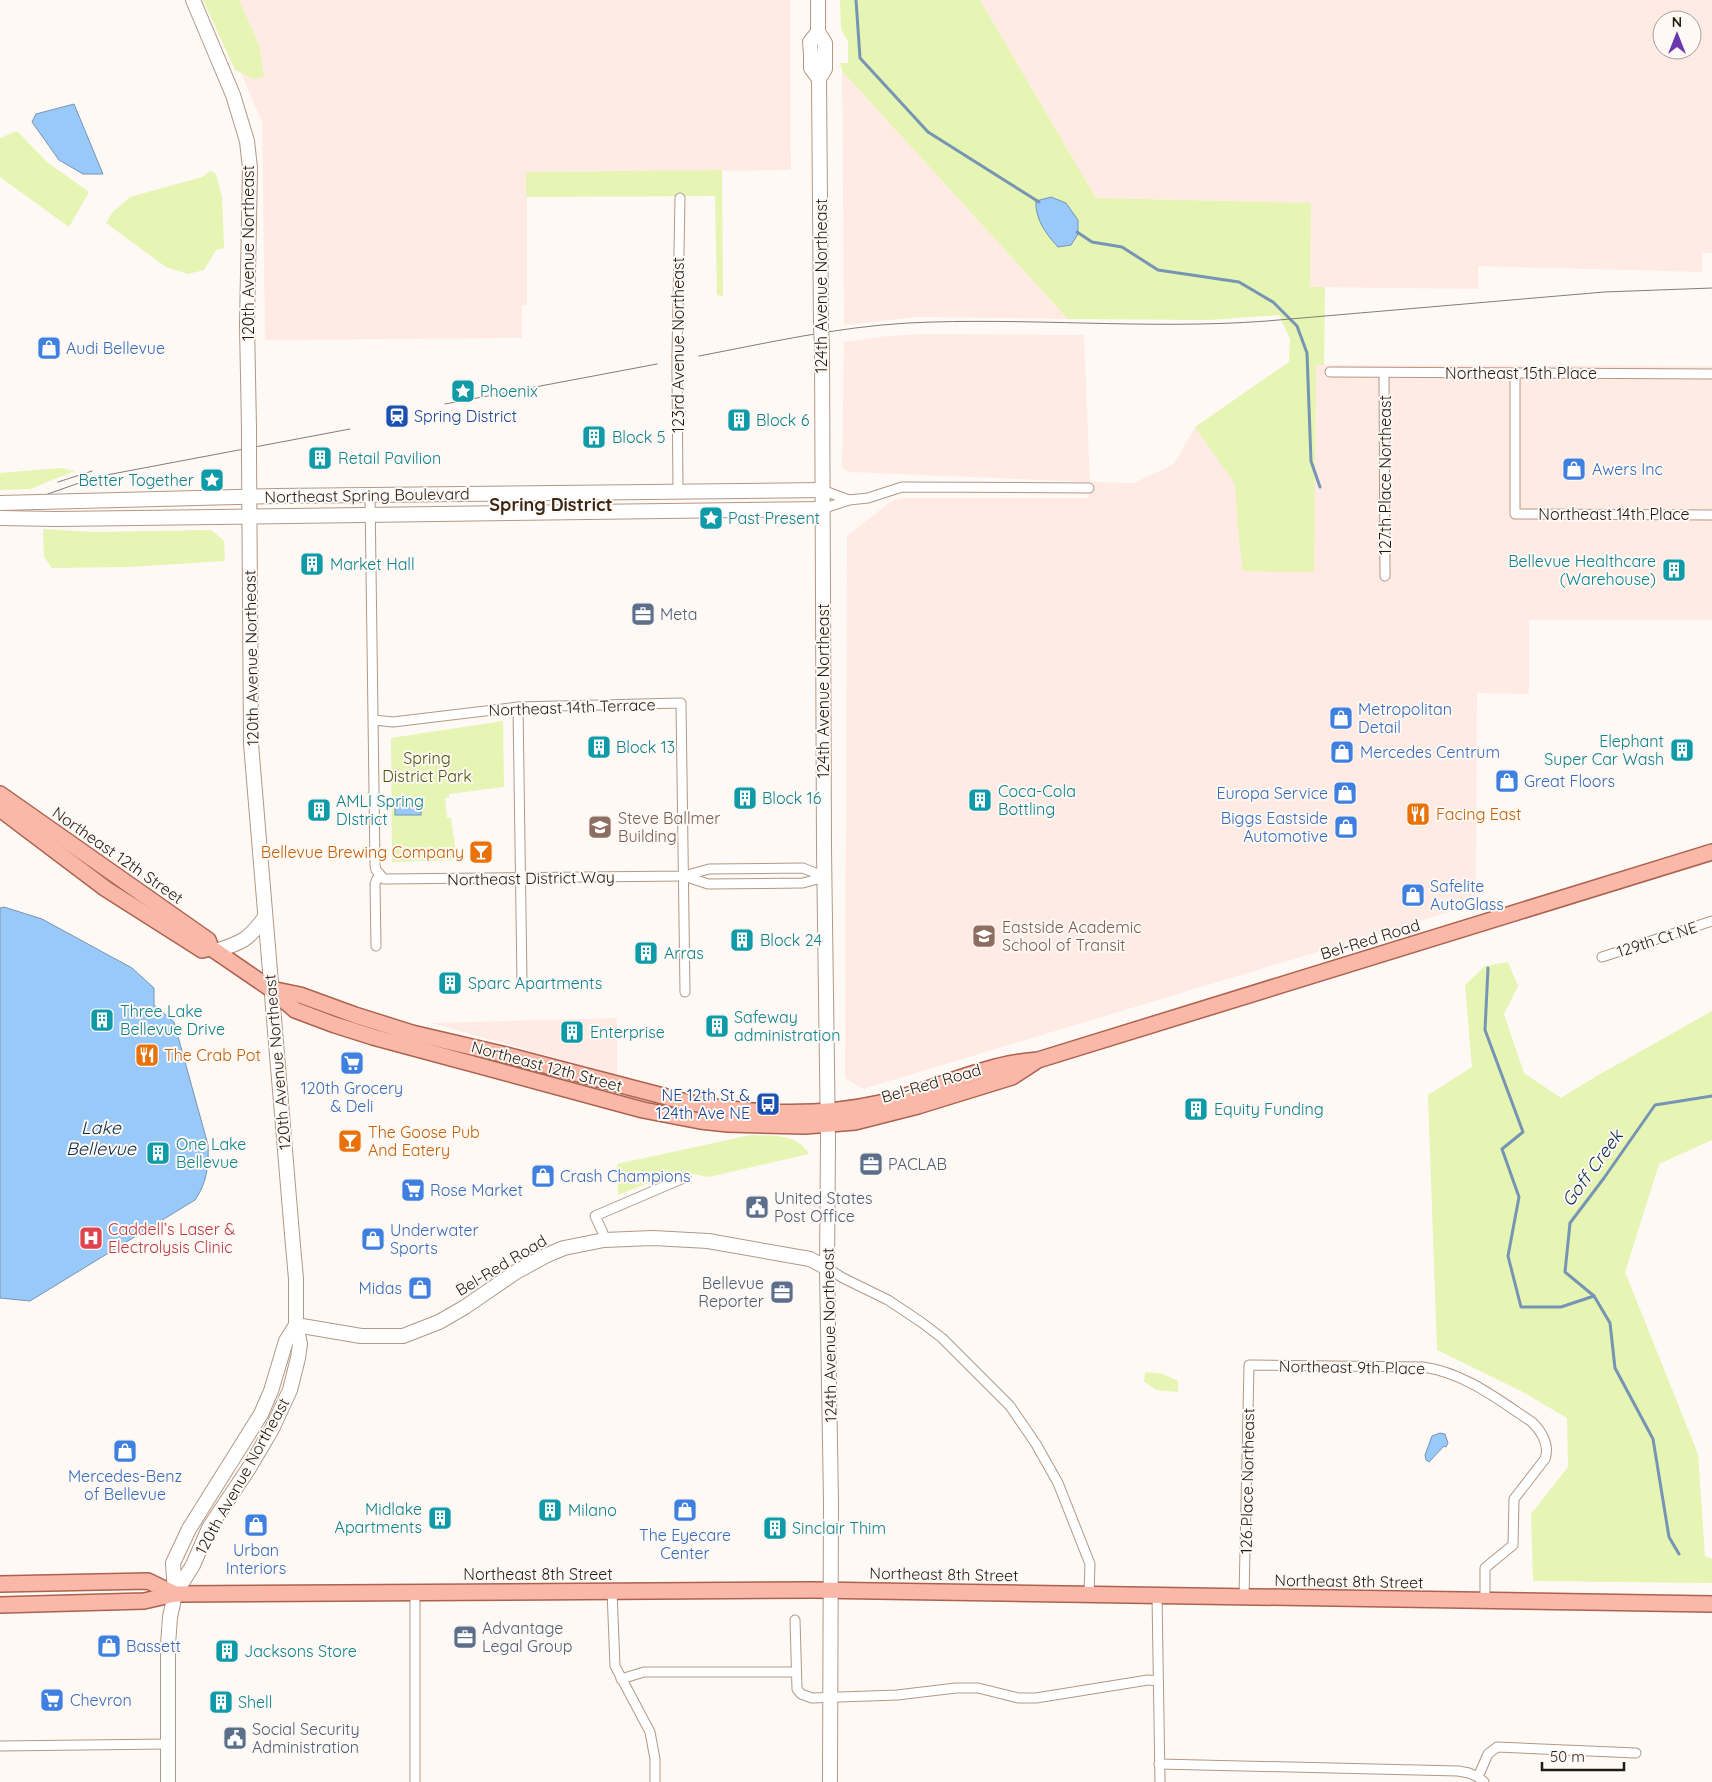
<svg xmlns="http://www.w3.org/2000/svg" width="1712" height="1782" viewBox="0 0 1712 1782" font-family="Quicksand,sans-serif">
<rect width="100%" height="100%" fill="#fef9f5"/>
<g fill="#ffebe4" fill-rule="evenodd">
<polygon points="210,0 790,0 791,170 527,172 527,305 522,305 522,338 265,340 262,122"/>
<path d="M980 0H1712V253H1702V272L1478 266V289L1310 287 1311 203 1096 198ZM1662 20H1692V50H1662Z"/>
<polygon points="842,71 1068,319 918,317 844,325"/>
<polygon points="922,334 1084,335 1090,482 1134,483 1174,464 1195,427 1289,362 1316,365 1712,366 1712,620 1529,620 1529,694 1477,693 1476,904 863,1089 845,1078 847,536 890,502 900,498 1089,498 1089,482 852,472 844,470 842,467 844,342 887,336"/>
<polygon points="617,1018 617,1075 431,1023"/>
</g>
<g fill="#e6f4b4">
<polygon points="203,0 239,0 259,45 264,77 254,79 235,70"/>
<polygon points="840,0 980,0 1096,198 1311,203 1310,287 1325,287 1324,365 1316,365 1314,572 1243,571 1238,530 1235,484 1195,427 1289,362 1290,339 1279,315 1209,320 1068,319 842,71 840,63 848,63 848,42 841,29"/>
<polygon points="17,131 47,162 89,192 69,227 0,177 0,138"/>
<polygon points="722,170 723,296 717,295 715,196 526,197 526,172"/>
<polygon points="210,171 216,174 222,197 224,248 216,250 204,270 188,274 166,267 106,223 112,213 130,197 202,177"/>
<polygon points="60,468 75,471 30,489 0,490 0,473"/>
<polygon points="43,529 95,532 211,530 224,541 225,561 128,567 52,568 44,557"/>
<polygon points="503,721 504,787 449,794 449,798 445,798 447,818 451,818 457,860 392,862 391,738"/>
<polygon points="1508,962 1518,986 1504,1014 1524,1073 1561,1098 1595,1077 1712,1011 1712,1140 1659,1164 1625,1272 1698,1454 1705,1556 1712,1559 1712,1583 1533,1581 1531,1514 1568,1467 1567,1418 1521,1391 1437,1350 1428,1095 1472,1067 1465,985 1485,966"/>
<path d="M751 1135C772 1136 797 1133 809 1154L709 1177 678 1171 618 1195 617 1164Z"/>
<polygon points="1145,1372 1163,1374 1178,1381 1178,1392 1157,1390 1144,1382"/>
</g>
<g fill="#99c9f9" stroke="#7694b4">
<polygon points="74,104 103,174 83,174 59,160 32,122 36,114"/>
<path d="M1051 197 1066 203 1078 220V234L1071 245 1058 247C1046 234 1035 219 1036 201Z"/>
<rect x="395" y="804" width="26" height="11"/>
<path d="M4 907 42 919 132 968 154 988V1005L174 1022 208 1145C209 1165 207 1183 195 1200L30 1301 0 1298V908Z"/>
<polygon points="1440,1433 1445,1434 1448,1443 1446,1447 1444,1446 1429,1462 1426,1460 1425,1455 1432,1436"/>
</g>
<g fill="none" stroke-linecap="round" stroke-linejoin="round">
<g stroke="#7694b4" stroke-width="3">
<polyline points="856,0 860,58 928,132 1039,202"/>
<polyline points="1077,232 1092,242 1122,247 1158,270 1239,282 1273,302 1297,326 1307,353 1311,461 1320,487"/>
<polyline points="1488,968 1485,1030 1523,1132 1502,1149 1519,1197 1508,1256 1521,1307 1561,1307 1594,1296 1610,1323 1615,1368 1653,1439 1669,1537 1679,1554"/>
<polyline points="1594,1296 1565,1272 1570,1223 1604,1178 1655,1105 1712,1096"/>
</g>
<g stroke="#b29885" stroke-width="11">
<g id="street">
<polyline points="677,355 680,198"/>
<polyline points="1330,372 1712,374"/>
<polyline points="677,373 678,491"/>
<polyline points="1384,373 1385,576"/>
<polyline points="1515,373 1515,514 1712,515"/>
<polyline points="822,490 849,500 868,498 902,487 1089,488"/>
<polyline points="370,495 375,865 376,870 384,879 684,876 709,869 803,868 825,877"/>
<polyline points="822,509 849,500"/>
<polyline points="518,707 522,981"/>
<polyline points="374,720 393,722 518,707 681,703 685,992"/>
<polyline points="684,876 708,884 803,883 825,877"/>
<polyline points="376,946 375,884 377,879"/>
<polyline points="1602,957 1712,921"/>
<polyline points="604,1240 603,1233 595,1216 686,1177"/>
<polyline points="827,1268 843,1278 888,1300 921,1322 942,1338 1010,1406 1036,1444 1058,1483 1090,1564 1089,1594"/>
<polyline points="612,1591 615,1666 650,1732 655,1759 655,1782"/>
<polyline points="1157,1595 1160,1782"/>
<path d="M1244 1597 1249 1365 1423 1367C1465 1373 1497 1399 1532 1422 1542 1432 1550 1444 1545 1459L1514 1499 1513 1545 1485 1568V1601"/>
<polyline points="795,1620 797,1689 801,1694 812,1698 897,1695 956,1688 978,1688 1018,1698 1036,1698 1148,1680 1158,1681"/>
<polyline points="621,1679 644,1672 795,1672"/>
<polyline points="0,1746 168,1744"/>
<polyline points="1159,1764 1458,1771 1469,1773 1478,1777"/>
<polyline points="415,1782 415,1593"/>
<polyline points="1484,1782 1478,1777 1488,1754 1497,1747 1636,1753"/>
</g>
</g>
<g stroke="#b29885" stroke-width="16">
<g id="secondary">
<polyline points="193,0 233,95 247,141 250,168 247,325 249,428"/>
<polyline points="818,0 818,32 825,43 825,69 819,79 821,327"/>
<polyline points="818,32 810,42 811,55 811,68 819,79"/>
<polyline points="822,347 824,849 828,1140 827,1268 831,1501 830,1782"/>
<polyline points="79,501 277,496 822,490"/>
<polyline points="56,519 822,509"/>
<path d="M216 951C243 942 248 940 265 917"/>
<polyline points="296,1325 361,1336 403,1336 439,1322 465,1307 516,1272 547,1255 564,1248 604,1240 653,1238 708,1241 810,1259 827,1268"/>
<polyline points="175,1594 193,1565 209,1528 249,1468 272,1429 290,1390 298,1358 300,1344 296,1325 296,1279 292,1234 251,744 249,456"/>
<polyline points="168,1782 168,1645 170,1617 175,1594 173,1563 189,1529 261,1414 271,1391 286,1341 296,1325"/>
</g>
</g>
<g stroke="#ac624e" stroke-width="18">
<g id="primary">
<polyline points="0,794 208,940 211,948 271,989 295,1010 335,1025 373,1037 643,1110 700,1121 728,1124 805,1126 855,1122 918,1106 1012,1077 1035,1062"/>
<polyline points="0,809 106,889 202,950 211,948"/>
<path d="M271 989 300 995 355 1015 412 1033 506 1055 686 1102C749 1114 818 1117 880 1103 923 1093 965 1073 1008 1064 1018 1062 1028 1061 1038 1060L1712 852"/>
<polyline points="0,1584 148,1581 175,1594"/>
<polyline points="0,1605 144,1601 175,1594 813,1590 1712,1604"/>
</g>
</g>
<use href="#street" stroke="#fff" stroke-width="9"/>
<use href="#secondary" stroke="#fff" stroke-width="14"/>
<use href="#primary" stroke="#f9b8a8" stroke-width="15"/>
<g stroke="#847d76" stroke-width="1">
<path d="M699 356C767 343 837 327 908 323 1027 317 1147 330 1267 321L1604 292 1712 288"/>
<polyline points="445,404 657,364"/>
<polyline points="58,482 92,471"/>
<polyline points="0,525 45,495 96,477 350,429"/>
</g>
<g stroke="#b29885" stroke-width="11" stroke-linecap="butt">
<polyline id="street-bridge" points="677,355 677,373"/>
</g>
<g stroke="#b29885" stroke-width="16" stroke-linecap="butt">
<g id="secondary-bridge">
<polyline points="821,327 822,347"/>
<polyline points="249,428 249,456"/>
<polyline points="0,503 79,501"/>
<polyline points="0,518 56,519"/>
</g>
</g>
<use href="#street-bridge" stroke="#fff" stroke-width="9"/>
<use href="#secondary-bridge" stroke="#fff" stroke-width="14"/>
</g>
<defs>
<g id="shop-square" transform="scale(1.25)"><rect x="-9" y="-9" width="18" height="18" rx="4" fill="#3f7fe0" stroke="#fef9f5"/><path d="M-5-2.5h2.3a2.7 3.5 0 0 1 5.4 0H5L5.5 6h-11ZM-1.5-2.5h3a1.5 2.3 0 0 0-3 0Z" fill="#fff"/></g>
<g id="sight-square" transform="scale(1.25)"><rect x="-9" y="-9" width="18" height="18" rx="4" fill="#0f9aa8" stroke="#fef9f5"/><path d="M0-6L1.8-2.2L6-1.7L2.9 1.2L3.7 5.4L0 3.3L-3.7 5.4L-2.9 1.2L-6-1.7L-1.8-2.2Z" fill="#fff"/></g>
<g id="station-square" transform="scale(1.25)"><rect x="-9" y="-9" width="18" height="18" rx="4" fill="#1a4fb4" stroke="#fef9f5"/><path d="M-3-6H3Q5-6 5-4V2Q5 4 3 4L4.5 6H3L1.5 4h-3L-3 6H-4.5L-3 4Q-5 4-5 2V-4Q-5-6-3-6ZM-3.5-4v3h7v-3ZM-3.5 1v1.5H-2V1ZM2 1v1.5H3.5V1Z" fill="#fff"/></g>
<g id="building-square" transform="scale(1.25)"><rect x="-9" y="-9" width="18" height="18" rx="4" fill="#0f9aa8" stroke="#fef9f5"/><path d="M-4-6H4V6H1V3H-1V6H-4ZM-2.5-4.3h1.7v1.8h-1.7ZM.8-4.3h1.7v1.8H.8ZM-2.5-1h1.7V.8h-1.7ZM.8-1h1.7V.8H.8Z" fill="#fff"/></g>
<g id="office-square" transform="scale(1.25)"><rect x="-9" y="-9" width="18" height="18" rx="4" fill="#5c6f8a" stroke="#fef9f5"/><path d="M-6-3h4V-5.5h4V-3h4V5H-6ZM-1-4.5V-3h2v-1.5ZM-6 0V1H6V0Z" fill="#fff"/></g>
<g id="restaurant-square" transform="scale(1.25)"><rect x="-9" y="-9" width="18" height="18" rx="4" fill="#e8710a" stroke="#fef9f5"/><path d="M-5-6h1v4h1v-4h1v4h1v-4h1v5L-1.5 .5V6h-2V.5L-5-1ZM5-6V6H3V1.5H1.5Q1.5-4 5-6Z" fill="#fff"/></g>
<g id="university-square" transform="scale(1.25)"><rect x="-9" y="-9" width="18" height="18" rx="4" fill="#8d6e63" stroke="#fef9f5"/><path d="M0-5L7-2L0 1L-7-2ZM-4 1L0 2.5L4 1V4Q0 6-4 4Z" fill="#fff"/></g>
<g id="bar-square" transform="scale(1.25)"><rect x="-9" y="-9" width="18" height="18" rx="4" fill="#e8710a" stroke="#fef9f5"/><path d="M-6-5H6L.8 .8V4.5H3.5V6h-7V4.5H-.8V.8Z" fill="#fff"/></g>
<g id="school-square" transform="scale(1.25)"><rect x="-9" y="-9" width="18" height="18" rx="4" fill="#8d6e63" stroke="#fef9f5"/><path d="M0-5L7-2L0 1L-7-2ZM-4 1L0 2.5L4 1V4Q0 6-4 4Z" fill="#fff"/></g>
<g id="supermarket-square" transform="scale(1.25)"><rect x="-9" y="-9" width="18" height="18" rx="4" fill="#3f7fe0" stroke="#fef9f5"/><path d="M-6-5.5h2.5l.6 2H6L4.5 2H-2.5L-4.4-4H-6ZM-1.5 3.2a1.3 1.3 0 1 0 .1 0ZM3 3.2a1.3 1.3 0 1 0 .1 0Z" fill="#fff"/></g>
<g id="bus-square" transform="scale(1.25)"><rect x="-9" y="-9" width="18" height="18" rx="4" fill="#1a4fb4" stroke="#fef9f5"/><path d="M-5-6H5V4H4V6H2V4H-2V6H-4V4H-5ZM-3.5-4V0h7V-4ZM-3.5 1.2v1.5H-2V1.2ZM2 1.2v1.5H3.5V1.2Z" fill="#fff"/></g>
<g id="civic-square" transform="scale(1.25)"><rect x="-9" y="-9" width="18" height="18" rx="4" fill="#5c6f8a" stroke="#fef9f5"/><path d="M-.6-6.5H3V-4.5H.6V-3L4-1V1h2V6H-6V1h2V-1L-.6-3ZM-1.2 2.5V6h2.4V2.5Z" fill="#fff"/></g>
<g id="hospital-square" transform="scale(1.25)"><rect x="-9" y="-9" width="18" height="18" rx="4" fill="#e0444e" stroke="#fef9f5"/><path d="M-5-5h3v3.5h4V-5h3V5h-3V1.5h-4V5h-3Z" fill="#fff"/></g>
</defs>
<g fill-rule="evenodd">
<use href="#shop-square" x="49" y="348"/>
<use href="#sight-square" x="463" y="391"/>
<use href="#station-square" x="397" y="416"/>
<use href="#building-square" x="739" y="420"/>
<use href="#building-square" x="594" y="437"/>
<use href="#building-square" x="320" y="458"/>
<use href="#shop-square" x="1574" y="469"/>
<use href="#sight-square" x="212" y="480"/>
<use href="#sight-square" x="711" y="518"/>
<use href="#building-square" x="312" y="564"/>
<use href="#building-square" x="1674" y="570"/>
<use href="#office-square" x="643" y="614"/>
<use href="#shop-square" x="1341" y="718"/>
<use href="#building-square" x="599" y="747"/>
<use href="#building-square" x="1682" y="750"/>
<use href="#shop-square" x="1342" y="752"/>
<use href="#shop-square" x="1507" y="781"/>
<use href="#shop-square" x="1345" y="793"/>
<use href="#building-square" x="745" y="798"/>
<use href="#building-square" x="980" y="800"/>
<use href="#building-square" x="319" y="810"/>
<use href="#restaurant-square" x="1418" y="814"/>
<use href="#university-square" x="600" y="827"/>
<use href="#shop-square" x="1346" y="827"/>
<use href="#bar-square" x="481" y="852"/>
<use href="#shop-square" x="1413" y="895"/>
<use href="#school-square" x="984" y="936"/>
<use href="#building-square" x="742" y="940"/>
<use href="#building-square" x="646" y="953"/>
<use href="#building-square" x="450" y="983"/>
<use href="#building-square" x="102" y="1020"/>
<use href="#building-square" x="717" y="1026"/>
<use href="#building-square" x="572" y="1032"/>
<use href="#restaurant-square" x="147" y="1055"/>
<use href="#supermarket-square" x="352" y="1063"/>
<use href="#bus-square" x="768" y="1104"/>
<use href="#building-square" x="1196" y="1109"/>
<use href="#bar-square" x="350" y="1141"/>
<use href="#building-square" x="158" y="1153"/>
<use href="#office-square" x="871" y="1164"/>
<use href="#shop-square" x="543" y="1176"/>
<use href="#supermarket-square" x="413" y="1190"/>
<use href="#civic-square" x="757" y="1207"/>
<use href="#hospital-square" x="91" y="1238"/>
<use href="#shop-square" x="373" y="1239"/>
<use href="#shop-square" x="420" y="1288"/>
<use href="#office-square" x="782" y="1292"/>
<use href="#shop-square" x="125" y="1451"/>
<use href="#building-square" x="550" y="1510"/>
<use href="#shop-square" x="685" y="1510"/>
<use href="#building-square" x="440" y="1518"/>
<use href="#shop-square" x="256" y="1525"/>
<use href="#building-square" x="775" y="1528"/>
<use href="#office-square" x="465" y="1637"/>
<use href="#shop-square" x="109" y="1646"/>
<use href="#building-square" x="227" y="1651"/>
<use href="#supermarket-square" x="52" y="1700"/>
<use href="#building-square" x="221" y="1702"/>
<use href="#civic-square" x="235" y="1738"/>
</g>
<g text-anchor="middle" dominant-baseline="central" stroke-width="4" stroke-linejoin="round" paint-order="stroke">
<g font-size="16" fill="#231a12" stroke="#fef9f5">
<text transform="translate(248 253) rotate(-90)">120th Avenue Northeast</text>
<text transform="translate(821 286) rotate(-90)">124th Avenue Northeast</text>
<text transform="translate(678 345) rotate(-90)">123rd Avenue Northeast</text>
<text x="1521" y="373">Northeast 15th Place</text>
<text transform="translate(1385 475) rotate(-90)">127th Place Northeast</text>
<text transform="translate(367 495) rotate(-1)">Northeast Spring Boulevard</text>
<text x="1614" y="514">Northeast 14th Place</text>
<text transform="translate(251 658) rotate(-91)">120th Avenue Northeast</text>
<text transform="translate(823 691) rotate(-90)">124th Avenue Northeast</text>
<text transform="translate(572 707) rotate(-2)">Northeast 14th Terrace</text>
<text transform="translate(118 855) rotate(35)">Northeast 12th Street</text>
<text transform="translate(531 878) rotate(-1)">Northeast District Way</text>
<text transform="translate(1370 939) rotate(-17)">Bel-Red Road</text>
<text transform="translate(1657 939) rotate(-18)">129th Ct NE</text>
<text transform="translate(277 1062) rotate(-95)">120th Avenue Northeast</text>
<text transform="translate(547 1066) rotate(15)">Northeast 12th Street</text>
<text transform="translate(931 1083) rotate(-16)">Bel-Red Road</text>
<text transform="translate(501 1265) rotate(-31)">Bel-Red Road</text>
<text transform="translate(829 1335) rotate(-91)">124th Avenue Northeast</text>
<text transform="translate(1352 1367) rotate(1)">Northeast 9th Place</text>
<text transform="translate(242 1476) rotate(-61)">120th Avenue Northeast</text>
<text transform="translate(1247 1481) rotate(-89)">126 Place Northeast</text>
<text x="538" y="1574">Northeast 8th Street</text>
<text transform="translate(944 1574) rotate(1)">Northeast 8th Street</text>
<text transform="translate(1349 1581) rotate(1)">Northeast 8th Street</text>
</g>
<g font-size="16" fill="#366cbe" stroke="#fef9f5" text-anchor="start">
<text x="66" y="348">Audi Bellevue</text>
<text x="1592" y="469">Awers Inc</text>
<text x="1358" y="709">Metropolitan<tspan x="1358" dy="18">Detail</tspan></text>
<text x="1360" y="752">Mercedes Centrum</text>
<text x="1524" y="781">Great Floors</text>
<text x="1328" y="793" text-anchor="end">Europa Service</text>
<text x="1328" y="818" text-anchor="end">Biggs Eastside<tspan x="1328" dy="18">Automotive</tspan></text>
<text x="1430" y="886">Safelite<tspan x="1430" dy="18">AutoGlass</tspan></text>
<text x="352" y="1088" text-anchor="middle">120th Grocery<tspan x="352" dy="18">&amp; Deli</tspan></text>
<text x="560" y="1176">Crash Champions</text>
<text x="430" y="1190">Rose Market</text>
<text x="390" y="1230">Underwater<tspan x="390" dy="18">Sports</tspan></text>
<text x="402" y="1288" text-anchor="end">Midas</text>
<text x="125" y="1476" text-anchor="middle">Mercedes-Benz<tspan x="125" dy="18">of Bellevue</tspan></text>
<text x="685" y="1535" text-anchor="middle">The Eyecare<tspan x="685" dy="18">Center</tspan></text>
<text x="256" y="1550" text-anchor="middle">Urban<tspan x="256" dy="18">Interiors</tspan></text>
<text x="126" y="1646">Bassett</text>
<text x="70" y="1700">Chevron</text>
</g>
<g font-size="16" fill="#0d838f" stroke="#fef9f5" text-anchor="start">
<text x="480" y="391">Phoenix</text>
<text x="756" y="420">Block 6</text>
<text x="612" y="437">Block 5</text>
<text x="338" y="458">Retail Pavilion</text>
<text x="194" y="480" text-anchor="end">Better Together</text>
<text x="728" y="518">Past Present</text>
<text x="1656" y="561" text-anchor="end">Bellevue Healthcare<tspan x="1656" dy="18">(Warehouse)</tspan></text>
<text x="330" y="564">Market Hall</text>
<text x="1664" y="741" text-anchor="end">Elephant<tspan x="1664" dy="18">Super Car Wash</tspan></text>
<text x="616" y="747">Block 13</text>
<text x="998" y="791">Coca-Cola<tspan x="998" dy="18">Bottling</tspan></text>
<text x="762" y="798">Block 16</text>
<text x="336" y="801">AMLI Spring<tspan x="336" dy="18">DIstrict</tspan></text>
<text x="760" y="940">Block 24</text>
<text x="664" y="953">Arras</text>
<text x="468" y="983">Sparc Apartments</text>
<text x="120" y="1011">Three Lake<tspan x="120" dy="18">Bellevue Drive</tspan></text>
<text x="734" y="1017">Safeway<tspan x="734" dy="18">administration</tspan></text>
<text x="590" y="1032">Enterprise</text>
<text x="1214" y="1109">Equity Funding</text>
<text x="176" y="1144">One Lake<tspan x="176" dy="18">Bellevue</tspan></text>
<text x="422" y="1509" text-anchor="end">Midlake<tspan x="422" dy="18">Apartments</tspan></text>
<text x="568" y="1510">Milano</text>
<text x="792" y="1528">Sinclair Thim</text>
<text x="244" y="1651">Jacksons Store</text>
<text x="238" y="1702">Shell</text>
</g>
<g font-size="16" fill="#164399" stroke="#fef9f5" text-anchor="start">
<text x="414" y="416">Spring District</text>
<text x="750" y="1095" text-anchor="end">NE 12th St &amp;<tspan x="750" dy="18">124th Ave NE</tspan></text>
</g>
<g font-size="16" fill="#4e5e75" stroke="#fef9f5" text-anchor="start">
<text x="660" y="614">Meta</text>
<text x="888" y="1164">PACLAB</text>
<text x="774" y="1198">United States<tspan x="774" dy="18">Post Office</tspan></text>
<text x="764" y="1283" text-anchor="end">Bellevue<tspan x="764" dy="18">Reporter</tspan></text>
<text x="482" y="1628">Advantage<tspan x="482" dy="18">Legal Group</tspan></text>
<text x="252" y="1729">Social Security<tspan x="252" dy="18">Administration</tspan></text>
</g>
<g font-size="16" fill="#4c5710" stroke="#fef9f5">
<text x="427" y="758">Spring<tspan x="427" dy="18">District Park</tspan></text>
</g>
<g font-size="16" fill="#c56008" stroke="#fef9f5" text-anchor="start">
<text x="1436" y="814">Facing East</text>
<text x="464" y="852" text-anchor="end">Bellevue Brewing Company</text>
<text x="164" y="1055">The Crab Pot</text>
<text x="368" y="1132">The Goose Pub<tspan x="368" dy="18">And Eatery</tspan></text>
</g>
<g font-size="16" fill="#785e54" stroke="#fef9f5" text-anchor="start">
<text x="618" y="818">Steve Ballmer<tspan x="618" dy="18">Building</tspan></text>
<text x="1002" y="927">Eastside Academic<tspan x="1002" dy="18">School of Transit</tspan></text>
</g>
<g font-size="16" fill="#be3a42" stroke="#fef9f5" text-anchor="start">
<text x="108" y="1229">Caddell’s Laser &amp;<tspan x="108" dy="18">Electrolysis Clinic</tspan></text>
</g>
<g font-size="18" font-weight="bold" fill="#3b2717" stroke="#fef9f5">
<text x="551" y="504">Spring District</text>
</g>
<g font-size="18" font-style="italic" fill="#082c4a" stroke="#fef9f5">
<text x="101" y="1127">Lake<tspan x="101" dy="21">Bellevue</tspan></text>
<text transform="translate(1592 1168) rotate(-54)">Goff Creek</text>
</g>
</g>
<g transform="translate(1677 35)"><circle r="24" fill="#fef9f5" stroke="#a6a09a"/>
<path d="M0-4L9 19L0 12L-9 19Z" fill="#6937ae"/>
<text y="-8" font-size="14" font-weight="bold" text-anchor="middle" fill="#231a12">N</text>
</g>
<path d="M1542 1762v8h82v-8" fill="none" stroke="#231a12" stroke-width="2.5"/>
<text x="1550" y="1762" font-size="15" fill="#231a12" stroke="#fef9f5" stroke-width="4" paint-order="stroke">50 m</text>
</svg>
